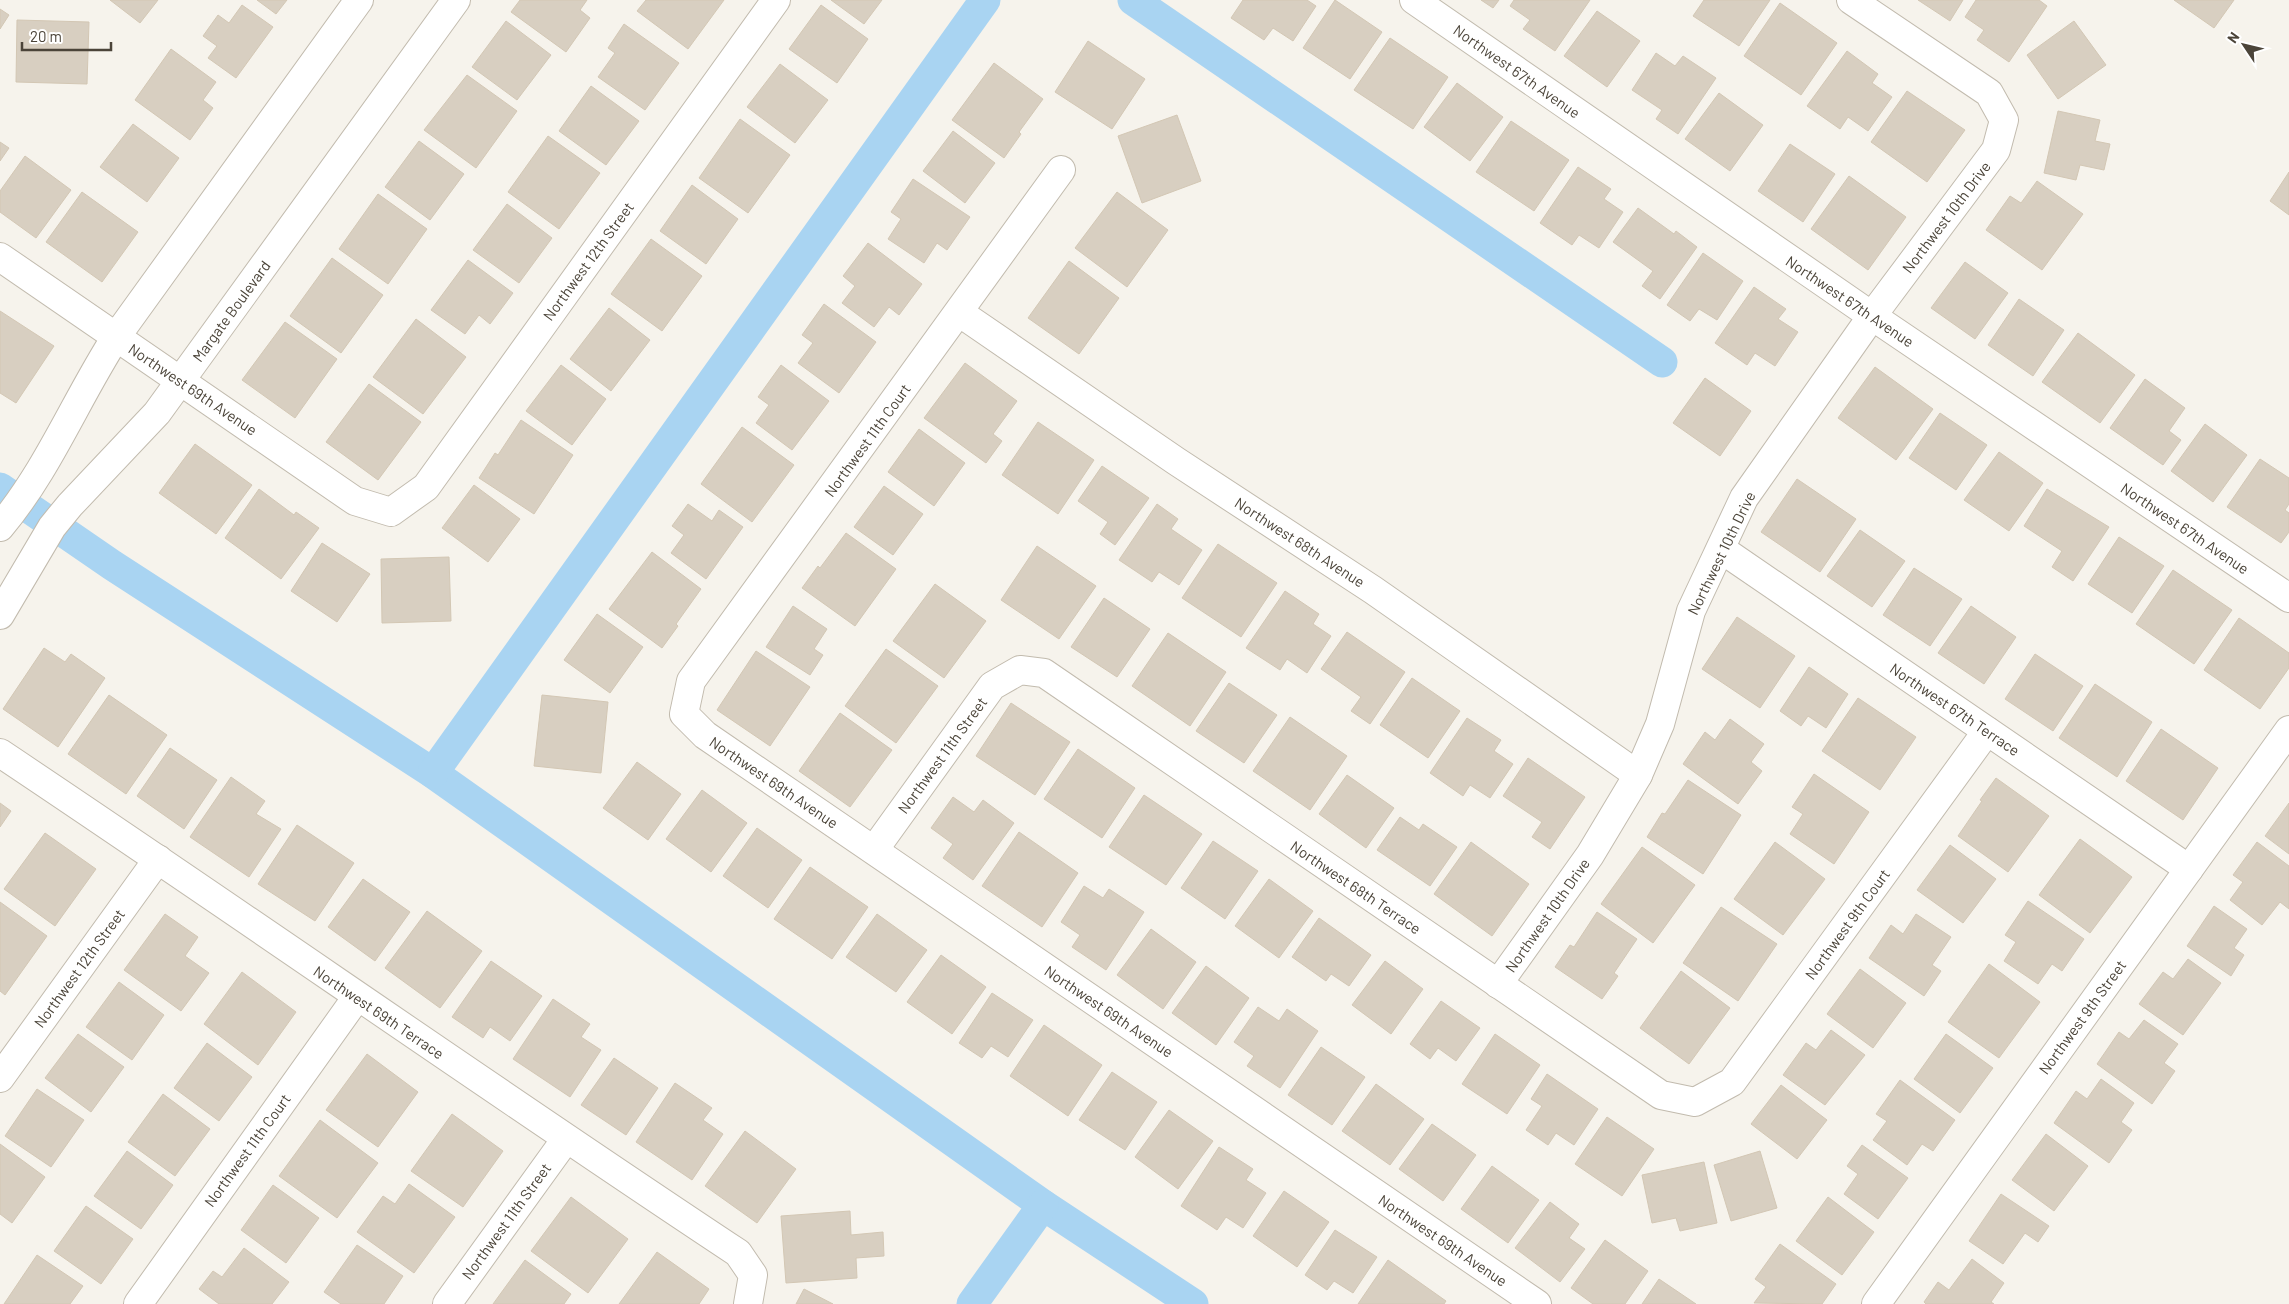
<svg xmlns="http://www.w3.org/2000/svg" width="2289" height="1304" viewBox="0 0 2289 1304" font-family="Barlow,sans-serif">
<rect width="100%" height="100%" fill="#f6f3ec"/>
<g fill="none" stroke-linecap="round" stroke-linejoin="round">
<g stroke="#a9d4f2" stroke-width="31">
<polyline points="1133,0 1662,362"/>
<polyline points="0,488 112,565 433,773 1043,1205 1193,1304"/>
<polyline points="433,773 985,0"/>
<polyline points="972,1304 1043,1205"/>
</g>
</g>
<g fill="#d8cfc1" stroke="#d3c7b4">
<polygon points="110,0 158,0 140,23"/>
<polygon points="257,0 287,0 276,14"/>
<polygon points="520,0 587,0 580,10 590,18 566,52 511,12"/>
<polygon points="646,0 724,0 688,49 637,11"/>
<polygon points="831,0 882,0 864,24"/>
<polygon points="1243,0 1307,0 1316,6 1293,41 1273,28 1264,40 1231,18"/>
<polygon points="1335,0 1382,32 1350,79 1303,48"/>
<polygon points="1481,0 1499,0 1493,8"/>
<polygon points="1514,0 1590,0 1555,51 1523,29 1530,20 1510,6"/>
<polygon points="1704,0 1770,0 1739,46 1693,16"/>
<polygon points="1918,0 1963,0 1950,21"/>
<polygon points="1976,0 2039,0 2047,6 2009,62 1977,40 1984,30 1965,17"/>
<polygon points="2174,0 2234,0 2214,28"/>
<polygon points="1780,3 1837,43 1801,95 1744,56"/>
<polygon points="242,5 273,27 236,78 208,58 217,46 203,36 218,15 229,23"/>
<polygon points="821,5 868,39 837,83 789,49"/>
<polygon points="0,9 9,15 0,29"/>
<polygon points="1597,11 1640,41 1607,87 1564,56"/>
<polygon points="17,20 89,22 87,84 16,82"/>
<polygon points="506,21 551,55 517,100 472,67"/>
<polygon points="2074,21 2106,65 2058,99 2027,55"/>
<polygon points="624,24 679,63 645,110 598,77 615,53 608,48"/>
<polygon points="1390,38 1448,77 1413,129 1354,90"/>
<polygon points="1088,41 1145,79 1112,129 1055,92"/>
<polygon points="171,49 216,82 203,100 213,108 190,140 135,100"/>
<polygon points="1847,51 1878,74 1872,83 1892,97 1868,131 1848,117 1840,129 1807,106"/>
<polygon points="1656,53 1675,66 1683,56 1716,78 1678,134 1656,119 1662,110 1632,90"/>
<polygon points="994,63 1043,99 1019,132 1021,134 1004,158 952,120"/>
<polygon points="780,64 828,100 795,143 747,107"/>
<polygon points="467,75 517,111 476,168 424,130"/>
<polygon points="1457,83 1503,117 1470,161 1424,127"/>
<polygon points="591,86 639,121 606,165 559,131"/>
<polygon points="1907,91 1965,130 1927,182 1871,142"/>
<polygon points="1719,93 1763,125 1730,171 1685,139"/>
<polygon points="2058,111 2100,120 2095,141 2110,144 2104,170 2080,165 2076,180 2044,173"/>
<polygon points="1177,115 1201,181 1142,203 1118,136"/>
<polygon points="740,119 790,155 748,213 699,178"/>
<polygon points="1511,121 1569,160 1534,211 1476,172"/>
<polygon points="133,124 179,158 147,202 100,167"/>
<polygon points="953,131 995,163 965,203 923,171"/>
<polygon points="548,136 600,173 559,229 508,192"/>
<polygon points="419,141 464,174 430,220 385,187"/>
<polygon points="0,142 9,148 0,161"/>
<polygon points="1790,144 1835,174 1803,222 1758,191"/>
<polygon points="25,156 71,190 36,238 0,212 0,191"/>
<polygon points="1578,167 1611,189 1604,199 1623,212 1599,248 1579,235 1572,245 1540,223"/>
<polygon points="2289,172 2289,215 2270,201"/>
<polygon points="1849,176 1906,217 1868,270 1811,229"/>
<polygon points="913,179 970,217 947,250 937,243 924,263 888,239 901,219 891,212"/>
<polygon points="2037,181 2083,214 2042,270 1986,230 2010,196 2021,203"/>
<polygon points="692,185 738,219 706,264 660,231"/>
<polygon points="82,192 138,232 102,282 46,242"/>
<polygon points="1117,192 1168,230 1127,287 1075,248"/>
<polygon points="378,194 427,229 388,284 339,249"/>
<polygon points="507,204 552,238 519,283 473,250"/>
<polygon points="1638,208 1674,234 1676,231 1697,247 1660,299 1642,286 1653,271 1613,242"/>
<polygon points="651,239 702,276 662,331 611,294"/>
<polygon points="868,243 922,284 899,315 889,307 874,327 842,303 855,286 843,276"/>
<polygon points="1703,253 1743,281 1717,320 1699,309 1690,321 1667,305"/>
<polygon points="332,258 383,295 341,353 290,316"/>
<polygon points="468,260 513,293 490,324 479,315 465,334 431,310"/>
<polygon points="1069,261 1119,298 1079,354 1028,318"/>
<polygon points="1965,262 2008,293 1975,339 1931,308"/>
<polygon points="1754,287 1786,309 1778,319 1798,332 1775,366 1755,353 1747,365 1715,343"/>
<polygon points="2019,299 2064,330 2033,376 1988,345"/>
<polygon points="824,304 876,342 839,393 798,363 813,343 802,335"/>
<polygon points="609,308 650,340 611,391 570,359"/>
<polygon points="0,311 54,346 16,403 0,393"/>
<polygon points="416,319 466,357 423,414 373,377"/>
<polygon points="285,322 337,359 295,418 242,380"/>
<polygon points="2078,333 2135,375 2100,423 2042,382"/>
<polygon points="965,363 1017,401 993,434 1002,441 986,463 924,418"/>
<polygon points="561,365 606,399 572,445 526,411"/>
<polygon points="781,365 829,401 792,450 756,423 769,405 758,397"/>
<polygon points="1875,367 1933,409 1896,460 1838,418"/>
<polygon points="1705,378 1751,411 1720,456 1673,423"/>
<polygon points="2145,379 2185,408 2169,431 2181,440 2163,465 2110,428"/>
<polygon points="369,384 421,422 378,480 326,442"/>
<polygon points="1940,413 1987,445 1956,490 1909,458"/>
<polygon points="521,420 573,455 534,514 479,478 495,453 498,455"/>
<polygon points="1038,422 1094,460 1058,514 1002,475"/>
<polygon points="2205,424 2247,455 2213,502 2171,471"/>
<polygon points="742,427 794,465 752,522 701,484"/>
<polygon points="919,429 965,463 934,506 888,472"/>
<polygon points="195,444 252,485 216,534 159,493"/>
<polygon points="1999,452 2043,483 2009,531 1964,500"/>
<polygon points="2260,459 2289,478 2289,504 2285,510 2289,513 2289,532 2281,543 2227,507"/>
<polygon points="1102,466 1149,498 1115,545 1100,534 1108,522 1078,501"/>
<polygon points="1797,479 1856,519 1820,572 1761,532"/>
<polygon points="474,485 520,519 488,562 442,528"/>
<polygon points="884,486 923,514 893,555 854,527"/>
<polygon points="259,489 294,515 296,512 319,528 281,579 225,538"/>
<polygon points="2047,489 2109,527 2073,581 2052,567 2062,551 2024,526"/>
<polygon points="688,504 712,521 719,510 743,527 706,579 671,553 684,535 672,526"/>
<polygon points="1157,504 1178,519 1171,529 1202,550 1179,585 1159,572 1152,582 1119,560"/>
<polygon points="1860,530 1905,561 1872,607 1827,576"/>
<polygon points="846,533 896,569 855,626 802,588 818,566 820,568"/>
<polygon points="2119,537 2164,566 2132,613 2088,584"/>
<polygon points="322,543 370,574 337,622 291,591"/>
<polygon points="1218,544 1277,583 1241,637 1182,598"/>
<polygon points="1037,546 1096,586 1059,639 1001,600"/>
<polygon points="652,552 701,589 676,624 678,626 662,648 609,609"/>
<polygon points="449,557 451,621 382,623 381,559"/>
<polygon points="1914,568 1962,599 1930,646 1883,615"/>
<polygon points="2173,570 2232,610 2194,664 2136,624"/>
<polygon points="935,584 986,621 944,678 893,641"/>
<polygon points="1285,591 1319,614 1313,624 1331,636 1307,673 1287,659 1280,670 1246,648"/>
<polygon points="1104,598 1150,629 1117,677 1071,647"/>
<polygon points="793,606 827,629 814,649 823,655 810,675 766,647"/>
<polygon points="1971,606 2016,637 1984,684 1938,653"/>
<polygon points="597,614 643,647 610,693 564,660"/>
<polygon points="1737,617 1795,656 1760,708 1702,669"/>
<polygon points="2239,618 2289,653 2289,668 2260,709 2204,670"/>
<polygon points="1347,632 1405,672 1370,724 1351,711 1361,697 1321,669"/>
<polygon points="1168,633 1226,672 1190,726 1132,686"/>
<polygon points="44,648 65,662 71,654 105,678 58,747 3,709"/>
<polygon points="886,649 938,686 896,743 845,706"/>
<polygon points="756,651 810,687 770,746 717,710"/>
<polygon points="2035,654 2083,686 2053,731 2005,699"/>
<polygon points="1809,667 1848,694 1826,728 1808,716 1801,726 1780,711"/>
<polygon points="1412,678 1460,711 1428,758 1380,725"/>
<polygon points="1229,683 1277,715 1244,763 1196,731"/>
<polygon points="2095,684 2152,722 2117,777 2059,738"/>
<polygon points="109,695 167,735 126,794 68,754"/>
<polygon points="542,695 608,702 601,773 534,766"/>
<polygon points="1858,698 1916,737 1880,790 1822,751"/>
<polygon points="1011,703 1070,742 1035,795 976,756"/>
<polygon points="840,713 892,750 850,807 799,771"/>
<polygon points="1290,717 1347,756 1310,810 1253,771"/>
<polygon points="1467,718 1501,740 1494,751 1513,764 1490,798 1470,785 1463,796 1430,773"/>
<polygon points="1730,719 1764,744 1751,762 1762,771 1738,804 1683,764 1705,732 1715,740"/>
<polygon points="2161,729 2218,768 2183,820 2126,781"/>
<polygon points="170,748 217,780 184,829 137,796"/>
<polygon points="1078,749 1135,788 1102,838 1044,799"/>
<polygon points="1528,758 1585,797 1550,849 1532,837 1542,822 1503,796"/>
<polygon points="637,762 681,794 648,840 603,808"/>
<polygon points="1814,774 1869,812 1834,864 1790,834 1803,814 1792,807"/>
<polygon points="1347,775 1394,808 1366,848 1319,814"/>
<polygon points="231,777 265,801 256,814 281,829 249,877 190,837"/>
<polygon points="1996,778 2049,816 2008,872 1958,836 1982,801 1980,800"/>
<polygon points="1688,780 1741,815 1703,874 1647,837 1662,813 1665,814"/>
<polygon points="702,790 747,823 711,872 666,839"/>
<polygon points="1144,795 1202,834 1166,885 1109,847"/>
<polygon points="953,797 974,812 983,800 1014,823 973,880 943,858 953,844 931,828"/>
<polygon points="0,803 11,811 0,827"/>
<polygon points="2289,803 2289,854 2265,836"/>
<polygon points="1400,817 1419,830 1423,824 1457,847 1430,886 1377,850"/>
<polygon points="297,825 354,863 315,921 258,884"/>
<polygon points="757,828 802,860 768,908 723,876"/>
<polygon points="1019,832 1078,873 1042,927 982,886"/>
<polygon points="45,833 96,869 55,926 4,889"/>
<polygon points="2080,839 2132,877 2090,933 2039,895"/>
<polygon points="1213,841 1258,871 1225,919 1181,888"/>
<polygon points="1471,842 1529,884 1492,936 1434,894"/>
<polygon points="1775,842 1825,879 1783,935 1734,899"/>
<polygon points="2257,842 2289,866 2289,909 2280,902 2262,925 2230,900 2243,882 2233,875"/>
<polygon points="1950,845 1996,879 1963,923 1917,890"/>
<polygon points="1642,847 1695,885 1653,943 1601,904"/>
<polygon points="810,867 868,907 832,959 774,919"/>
<polygon points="363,879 410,912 375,961 328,927"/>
<polygon points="1269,879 1313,911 1279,958 1235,926"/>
<polygon points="1084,886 1103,898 1109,889 1144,912 1106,970 1072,947 1080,935 1061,922"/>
<polygon points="2028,901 2084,939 2062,971 2052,964 2038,984 2004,961 2016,942 2005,935"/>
<polygon points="0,902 47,936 5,995 0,991"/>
<polygon points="2214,906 2247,929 2234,948 2244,955 2231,976 2187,946"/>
<polygon points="1721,907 1777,944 1738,1001 1683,963"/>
<polygon points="427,911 482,951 440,1008 385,968"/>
<polygon points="1597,912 1637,939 1614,973 1618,976 1602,999 1555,967 1570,945 1574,947"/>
<polygon points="165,914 198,937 185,956 209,973 181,1011 124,970"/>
<polygon points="877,914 927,950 896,992 846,957"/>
<polygon points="1916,914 1951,937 1932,965 1941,971 1924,996 1869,958 1891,925 1903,934"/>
<polygon points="1319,918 1371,955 1349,986 1331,974 1326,981 1292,957"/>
<polygon points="1151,929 1196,962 1163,1009 1117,975"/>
<polygon points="941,955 986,987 952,1034 907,1002"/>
<polygon points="2188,959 2221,983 2183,1035 2139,1004 2163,972 2173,979"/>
<polygon points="491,961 542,996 510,1041 490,1027 483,1038 452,1017"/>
<polygon points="1385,961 1423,989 1391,1034 1352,1005"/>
<polygon points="1989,964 2040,1002 1999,1058 1948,1022"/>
<polygon points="1206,966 1249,998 1216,1045 1172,1013"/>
<polygon points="1860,969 1906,1003 1873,1048 1827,1014"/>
<polygon points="1681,971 1730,1008 1689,1064 1640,1028"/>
<polygon points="242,972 296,1012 258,1065 204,1024"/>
<polygon points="119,982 164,1015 132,1060 86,1027"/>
<polygon points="992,993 1033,1020 1008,1057 991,1046 982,1058 959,1043"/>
<polygon points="553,999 590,1024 581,1037 601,1050 570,1097 513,1059"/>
<polygon points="1441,1001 1480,1028 1456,1061 1438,1048 1430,1059 1410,1044"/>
<polygon points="1258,1007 1279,1021 1287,1009 1318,1031 1280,1088 1247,1066 1254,1056 1234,1042"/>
<polygon points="2144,1020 2178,1044 2164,1063 2175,1071 2152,1104 2097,1064 2119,1032 2129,1039"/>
<polygon points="1044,1025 1102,1065 1068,1116 1010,1076"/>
<polygon points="1831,1030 1865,1055 1825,1105 1783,1075 1806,1043 1816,1050"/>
<polygon points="78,1034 124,1067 91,1112 45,1078"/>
<polygon points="1495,1034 1540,1065 1507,1114 1462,1084"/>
<polygon points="1946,1034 1993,1068 1960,1113 1914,1079"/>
<polygon points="207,1043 252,1077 219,1121 174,1088"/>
<polygon points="1321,1047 1365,1077 1332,1125 1288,1095"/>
<polygon points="367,1054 418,1092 378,1147 326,1110"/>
<polygon points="614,1058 658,1088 626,1135 581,1105"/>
<polygon points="1112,1072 1157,1102 1125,1150 1079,1120"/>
<polygon points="1547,1074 1598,1109 1574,1145 1556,1133 1548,1145 1526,1130 1542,1106 1531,1099"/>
<polygon points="2101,1079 2134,1103 2121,1122 2132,1130 2109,1163 2054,1123 2076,1091 2087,1099"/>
<polygon points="1900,1080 1955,1120 1933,1151 1922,1144 1907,1165 1873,1140 1887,1121 1876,1114"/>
<polygon points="675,1083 712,1108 703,1120 723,1134 692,1180 636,1142"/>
<polygon points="1376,1084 1424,1119 1390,1165 1342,1131"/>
<polygon points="1781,1085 1827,1120 1797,1159 1751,1124"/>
<polygon points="37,1089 84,1120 51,1167 5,1136"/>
<polygon points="163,1094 210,1129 175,1176 128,1142"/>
<polygon points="1169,1110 1213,1141 1178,1189 1135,1157"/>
<polygon points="452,1114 503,1151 463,1207 411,1171"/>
<polygon points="1607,1117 1654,1149 1622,1196 1575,1164"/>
<polygon points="320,1120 378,1163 337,1218 279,1176"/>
<polygon points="1432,1124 1476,1155 1443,1201 1399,1169"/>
<polygon points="745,1131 796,1169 757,1223 705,1186"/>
<polygon points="2046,1134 2088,1166 2054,1211 2012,1180"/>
<polygon points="0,1144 45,1177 12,1223 0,1214"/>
<polygon points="1862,1145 1908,1178 1878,1219 1844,1194 1858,1174 1847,1166"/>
<polygon points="1219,1147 1253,1169 1246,1180 1266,1193 1243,1228 1226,1217 1217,1230 1181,1206"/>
<polygon points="127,1151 173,1185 141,1229 94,1196"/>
<polygon points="1760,1151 1777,1208 1731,1221 1714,1165"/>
<polygon points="1704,1162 1717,1223 1680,1231 1676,1218 1652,1223 1642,1175"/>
<polygon points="1492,1166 1539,1200 1508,1243 1461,1209"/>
<polygon points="409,1184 455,1217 414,1273 357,1232 383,1196 395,1204"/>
<polygon points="273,1185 319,1218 286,1263 241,1230"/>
<polygon points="1284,1191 1329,1222 1297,1267 1253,1236"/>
<polygon points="2001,1194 2049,1226 2038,1242 2025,1233 2003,1264 1969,1241"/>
<polygon points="571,1197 628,1239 588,1293 531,1251"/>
<polygon points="1828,1197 1874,1232 1842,1275 1796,1241"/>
<polygon points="1550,1202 1579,1224 1569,1238 1585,1249 1560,1282 1515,1248"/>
<polygon points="86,1206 133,1239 101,1284 54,1251"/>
<polygon points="850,1211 851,1235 883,1232 884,1256 856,1258 857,1278 786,1283 781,1216"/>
<polygon points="1335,1230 1377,1257 1353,1293 1334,1281 1327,1290 1305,1275"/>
<polygon points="1605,1240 1648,1271 1625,1304 1593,1304 1571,1288"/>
<polygon points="1780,1244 1836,1284 1822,1304 1754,1303 1766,1287 1755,1279"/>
<polygon points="357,1245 403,1276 384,1304 341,1304 324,1292"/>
<polygon points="244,1248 289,1282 272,1304 219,1304 199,1289 213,1271 222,1277"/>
<polygon points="657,1252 709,1289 699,1304 619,1304"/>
<polygon points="37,1255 83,1286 70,1304 4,1304"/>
<polygon points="1972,1259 2004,1283 1991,1302 1994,1304 1926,1304 1924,1302 1938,1282 1949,1290"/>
<polygon points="525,1260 571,1294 564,1304 493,1304"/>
<polygon points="1388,1260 1446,1301 1444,1304 1358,1304"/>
<polygon points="1659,1279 1696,1304 1642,1304"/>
<polygon points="804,1289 833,1304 796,1304"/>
</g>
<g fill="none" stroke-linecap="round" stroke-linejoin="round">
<g stroke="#c2bbae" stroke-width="30">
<g id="minor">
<polyline points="1414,0 1872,316 2289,598"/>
<polyline points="1061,170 691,681 684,714 705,735 1537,1304"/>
<polyline points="0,257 355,501 391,512 426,487 776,0"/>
<polyline points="960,313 1176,461 1373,590 1638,775"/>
<path d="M0 527C48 470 76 399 116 337L359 0"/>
<polyline points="1721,549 2189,869"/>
<polyline points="0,615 52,527 70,505 157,413 456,0"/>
<path d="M0 753C247 918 490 1089 738 1253L753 1275 748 1304"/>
<polyline points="874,850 992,686 1020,670 1044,673 1661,1095 1695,1102 1732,1082 1987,731"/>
<polyline points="1498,984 1590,855 1638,775 1660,724 1691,611 1744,498 1872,316 1996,150 2004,120 1989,93 1851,0"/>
<polyline points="0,1078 158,859"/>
<polyline points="138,1304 357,997"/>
<polyline points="447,1304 566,1139"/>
<polyline points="1876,1304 2289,730"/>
</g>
</g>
<use href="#minor" stroke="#fff" stroke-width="28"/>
</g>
<g text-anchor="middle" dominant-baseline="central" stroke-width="4" stroke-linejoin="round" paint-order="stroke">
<g font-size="15" fill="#4b4439" stroke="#fff">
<text transform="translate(1517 71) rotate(35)">Northwest 67th Avenue</text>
<text transform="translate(1946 217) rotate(-53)">Northwest 10th Drive</text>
<text transform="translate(588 261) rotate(-54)">Northwest 12th Street</text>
<text transform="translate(1850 301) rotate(34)">Northwest 67th Avenue</text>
<text transform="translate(231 311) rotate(-54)">Margate Boulevard</text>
<text transform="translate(193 389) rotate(34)">Northwest 69th Avenue</text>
<text transform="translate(867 440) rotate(-54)">Northwest 11th Court</text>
<text transform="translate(2185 528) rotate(34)">Northwest 67th Avenue</text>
<text transform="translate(1300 542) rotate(33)">Northwest 68th Avenue</text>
<text transform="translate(1721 553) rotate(-64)">Northwest 10th Drive</text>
<text transform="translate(1955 709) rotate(34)">Northwest 67th Terrace</text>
<text transform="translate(942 755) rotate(-54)">Northwest 11th Street</text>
<text transform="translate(774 782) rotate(34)">Northwest 69th Avenue</text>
<text transform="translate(1356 887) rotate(34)">Northwest 68th Terrace</text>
<text transform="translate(1547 915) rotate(-55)">Northwest 10th Drive</text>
<text transform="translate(1847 924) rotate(-54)">Northwest 9th Court</text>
<text transform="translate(79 968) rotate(-54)">Northwest 12th Street</text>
<text transform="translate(1109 1011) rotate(34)">Northwest 69th Avenue</text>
<text transform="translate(379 1012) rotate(34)">Northwest 69th Terrace</text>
<text transform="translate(2082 1017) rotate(-54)">Northwest 9th Street</text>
<text transform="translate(247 1150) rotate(-54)">Northwest 11th Court</text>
<text transform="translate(506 1221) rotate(-54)">Northwest 11th Street</text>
<text transform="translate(1443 1240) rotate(34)">Northwest 69th Avenue</text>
</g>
</g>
<g transform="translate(2244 45) rotate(305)" stroke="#ffffff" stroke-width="4" paint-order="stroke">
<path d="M0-4L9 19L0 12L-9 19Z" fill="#4b4439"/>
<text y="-8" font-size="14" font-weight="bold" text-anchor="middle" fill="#4b4439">N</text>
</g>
<path d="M22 42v8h89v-8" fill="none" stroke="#4b4439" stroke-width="2.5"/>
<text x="30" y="42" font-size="15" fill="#4b4439" stroke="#ffffff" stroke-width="4" paint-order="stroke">20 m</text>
</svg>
